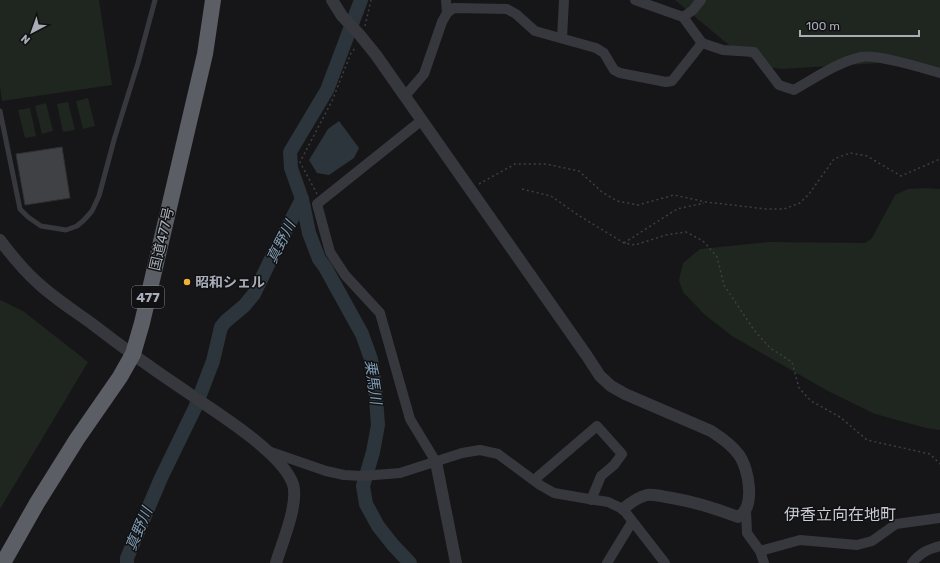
<svg xmlns="http://www.w3.org/2000/svg" width="940" height="563" viewBox="0 0 940 563" font-family="Rubik,'Noto Sans JP',sans-serif">
<rect width="100%" height="100%" fill="#161618"/>
<g fill="#1e261f">
<polygon points="0,0 99,0 112,85 2,101 0,87"/>
<polygon points="675,0 940,0 940,68 896,62 782,69 766,67 730,46"/>
<polygon points="88,98 95,126 83,129 76,101"/>
<polygon points="68,102 75,130 63,132 57,104"/>
<polygon points="46,103 53,131 42,134 35,106"/>
<polygon points="30,108 36,136 25,138 18,110"/>
<polygon points="926,188 940,189 940,430 926,428 875,414 826,390 732,336 705,315 683,292 679,280 683,263 700,249 769,242 865,243 872,238 895,195 908,189"/>
<polygon points="0,300 23,311 88,362 0,509"/>
</g>
<polygon fill="#2c353c" points="339,121 359,148 354,158 329,175 317,173 309,160 328,129"/>
<g fill="none" stroke-linecap="round" stroke-linejoin="round">
<g stroke="#2c353c" stroke-width="14">
<polyline points="361,0 327,90 290,152 291,168 302,199 309,233 319,259 325,267 362,334 371,359 375,385 378,425 373,452 363,486 366,504 378,526 393,545 410,563"/>
<polyline points="127,563 127,558 161,478 195,408 213,361 221,327 226,321 244,306 254,294 269,263 302,199"/>
</g>
</g>
<polygon fill="#404145" stroke="#303034" points="62,147 70,198 25,205 16,154"/>
<g fill="none" stroke-linecap="round" stroke-linejoin="round">
<g stroke="#3d3f44" stroke-width="1.5" stroke-dasharray="2 3" stroke-linecap="butt">
<polyline points="365,26 371,0"/>
<polyline points="479,184 515,164 546,164 579,171 602,192 617,201 638,205 674,195 706,202 766,209 784,209 800,203 809,194 834,159 850,153 867,156 901,176 940,159"/>
<polyline points="522,189 551,196 578,215 624,243 635,245 666,235 686,232 703,241 717,257 724,285 754,330 770,348 792,362 799,388 811,401 840,417 867,440 930,454 940,464"/>
<polyline points="317,194 300,162 332,101 351,53 356,47"/>
<polyline points="624,243 677,209 704,203"/>
</g>
<polyline stroke="#37383d" stroke-width="5" points="0,111 20,209 28,217 41,226 66,230 77,226 84,220 92,211 99,196 114,140 138,63 155,0"/>
<g stroke="#37383d" stroke-width="10">
<polyline points="446,0 447,13"/>
<path d="M635 0 683 17 702 43 723 50 754 52 779 85 794 90C815 78 838 62 861 57 878 54 922 68 940 73"/>
<polyline points="683,17 693,10 701,0"/>
<polyline points="562,38 564,0"/>
<polyline points="405,96 424,74 442,22 447,13 454,8 507,9 516,14 535,31 596,48 604,53 614,70 620,73 666,82 672,81 702,43"/>
<polyline points="422,120 317,204 330,252 345,275 380,313 410,419 436,462"/>
<polyline points="268,451 326,471 344,475 362,476 400,473 462,453 480,450 498,454 540,485 554,493 583,498 608,502 623,509 665,563"/>
<polyline points="534,480 597,426 622,454 614,465 601,476 591,500"/>
<polyline points="746,511 747,533 760,551 764,563"/>
<polyline points="760,551 800,540 857,545 872,541 896,524 940,518"/>
<polyline points="607,563 632,522"/>
<path d="M912 563C920 553 928 549 940 546"/>
</g>
<g stroke="#37383d" stroke-width="12">
<path d="M332 0 342 16 359 34 376 55 587 356 600 376 611 386 625 394 711 431C722 438 732 445 739 455 749 469 756 508 738 517 717 509 695 502 672 498 664 497 655 494 647 495 638 497 630 503 623 509"/>
<path d="M0 240C12 256 23 270 38 283 54 298 73 310 91 323 122 347 154 370 187 392 216 413 281 451 293 484 299 504 282 543 276 563"/>
<polyline points="436,462 456,563"/>
</g>
<polyline stroke="#5b5e65" stroke-width="16" points="3,563 37,503 77,439 120,377 133,354 142,323 205,54 213,0"/>
</g>
<circle fill="#f2b134" stroke="#111113" stroke-width="1.5" cx="187" cy="282" r="4"/>
<g text-anchor="middle" dominant-baseline="central" stroke-width="3" stroke-linejoin="round" paint-order="stroke">
<rect fill="#111113" stroke="#7b7e86" stroke-width="1" x="132" y="286" width="32" height="22" rx="3"/>
<g font-size="13" font-weight="bold" fill="#a8adb8">
<text x="148" y="297">477</text>
</g>
<g font-size="14" fill="#a8adb8" stroke="#111113">
<text transform="translate(162 239) rotate(-77)">国道477号</text>
</g>
<g font-size="14" font-weight="bold" fill="#a8adb8" stroke="#111113" text-anchor="start">
<text x="195" y="282">昭和シェル</text>
</g>
<g font-size="15" font-style="italic" fill="#7f9bb3" stroke="#111113">
<text transform="translate(281 242) rotate(-63)">真野川</text>
<text transform="translate(373 382) rotate(82)">乗馬川</text>
<text transform="translate(139 529) rotate(-67)">真野川</text>
</g>
<g font-size="16" fill="#c9ccd4" stroke="#111113">
<text x="840" y="514">伊香立向在地町</text>
</g>
</g>
<g transform="translate(32 32) rotate(221)" stroke="#111113" stroke-width="3" paint-order="stroke">
<path d="M0-3L7 15L0 10L-7 15Z" fill="#a8adb8"/>
<text y="-6" font-size="11" font-weight="bold" text-anchor="middle" fill="#a8adb8">N</text>
</g>
<path d="M800 30v6h119v-6" fill="none" stroke="#a8adb8" stroke-width="2"/>
<text x="806" y="30" font-size="12" fill="#a8adb8" stroke="#111113" stroke-width="3" paint-order="stroke">100 m</text>
</svg>
